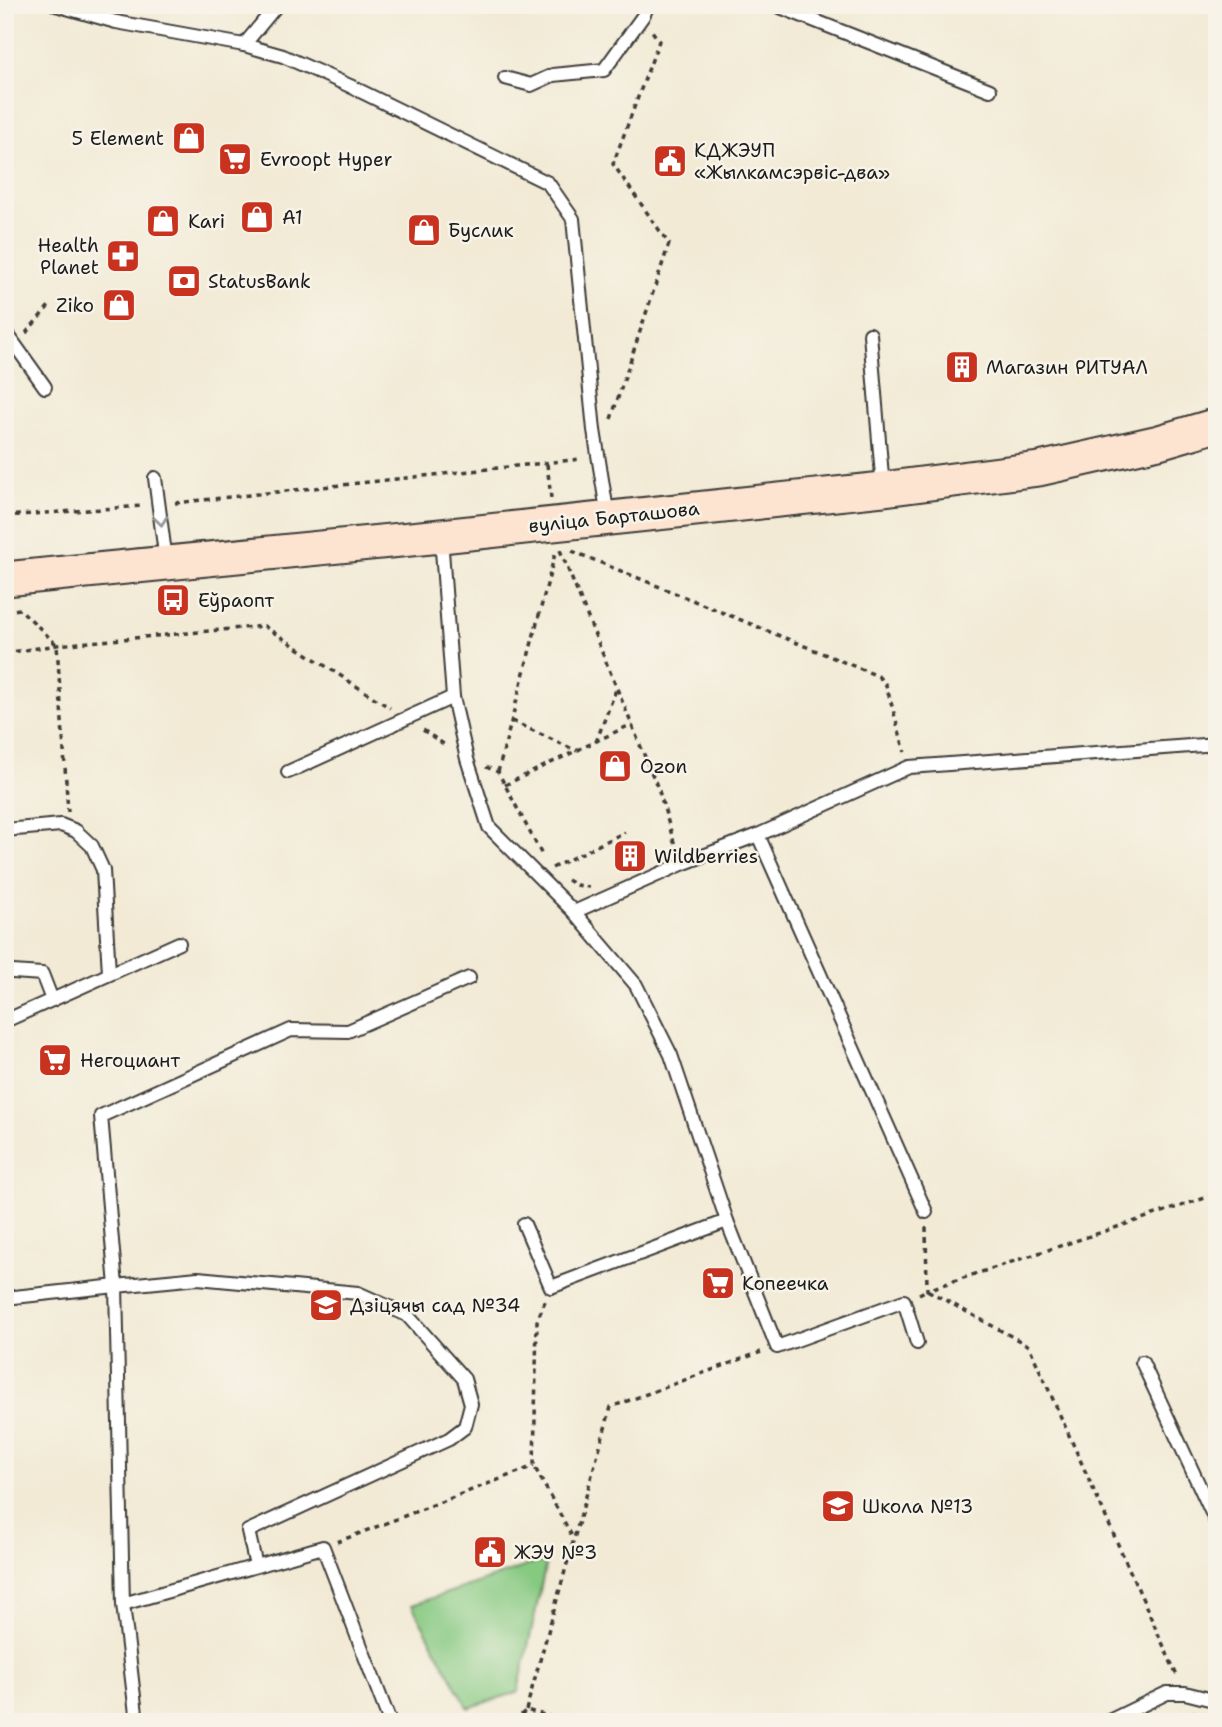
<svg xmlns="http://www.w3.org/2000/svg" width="1222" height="1727" viewBox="0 0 1222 1727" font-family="'Shantell Sans',sans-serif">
<rect width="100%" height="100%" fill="#f7f3e8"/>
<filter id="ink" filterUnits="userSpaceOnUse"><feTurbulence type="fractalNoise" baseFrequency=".0143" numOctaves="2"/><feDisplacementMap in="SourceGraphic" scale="14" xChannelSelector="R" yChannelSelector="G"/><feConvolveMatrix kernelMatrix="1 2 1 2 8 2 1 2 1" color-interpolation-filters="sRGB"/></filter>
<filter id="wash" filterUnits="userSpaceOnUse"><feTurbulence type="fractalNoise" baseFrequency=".00686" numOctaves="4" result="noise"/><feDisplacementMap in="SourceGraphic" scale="28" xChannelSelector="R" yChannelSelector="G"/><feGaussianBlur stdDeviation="1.57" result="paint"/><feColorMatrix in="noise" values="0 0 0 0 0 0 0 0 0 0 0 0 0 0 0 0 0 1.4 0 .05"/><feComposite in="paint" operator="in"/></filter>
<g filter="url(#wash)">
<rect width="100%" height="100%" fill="#f2ead5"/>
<polygon fill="#86c981" stroke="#51724e" stroke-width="2" points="547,1559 518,1692 468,1708 412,1605"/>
</g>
<g filter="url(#ink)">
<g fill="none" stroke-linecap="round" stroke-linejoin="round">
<g stroke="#3c3b38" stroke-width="16">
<g id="service">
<polyline points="56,5 116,22 244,45 283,56 350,86 548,183 573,219 594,430 608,517"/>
<polyline points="775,5 990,90"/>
<polyline points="244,45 277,5"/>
<polyline points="505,78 531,85 553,75 604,70 643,16 648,5"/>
<polyline points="5,331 45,387"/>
<polyline points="870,334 883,488"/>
<polyline points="155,478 166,561"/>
<polyline points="441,537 453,697 467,759 489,827 574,912 682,864 758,835 909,767 1217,744"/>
<polyline points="288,772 453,697"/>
<polyline points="5,830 61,825 76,831 92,846 103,870 109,973"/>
<polyline points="758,835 926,1212"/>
<polyline points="574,912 636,985 671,1055 727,1221 777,1347 904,1301 917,1343"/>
<polyline points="5,969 13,972 42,974 52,1000"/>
<polyline points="5,1021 179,943"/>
<polyline points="524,1224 551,1287 727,1221"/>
<polyline points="5,1298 116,1286 101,1116 291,1030 348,1031 469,978"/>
<polyline points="1142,1362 1217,1524"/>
<polyline points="256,1566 248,1531 449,1439 465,1427 471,1404 464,1379 407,1315 358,1293 198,1278 116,1286 123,1604 323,1547 390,1722"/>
<polyline points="123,1604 137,1722"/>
<polyline points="1107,1722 1167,1693 1185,1693 1217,1701"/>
</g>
</g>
<g stroke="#3c3b38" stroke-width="37">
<polyline id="secondary" points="5,579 441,536 883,489 1039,469 1159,442 1217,425"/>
</g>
<g stroke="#3c3b38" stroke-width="3.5" stroke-dasharray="5 5" stroke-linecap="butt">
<polyline points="26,333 49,306"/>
<polyline points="611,419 669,244 613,164 659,41 652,31"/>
<polyline points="547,464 551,498"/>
<polyline points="5,476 8,516"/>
<polyline points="175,503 581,459"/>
<polyline points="5,516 143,506"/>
<polyline points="560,550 659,791 676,849"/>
<polyline points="572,551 878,676 886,685 905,752"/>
<polyline points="5,611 20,609 57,645 68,812"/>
<polyline points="5,653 57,645 264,626 390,708"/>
<polyline points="512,721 577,751"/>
<polyline points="423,730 445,745"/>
<polyline points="596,742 617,687"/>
<polyline points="486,767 498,772 542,855"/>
<polyline points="498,772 556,550"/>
<polyline points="505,785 632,724"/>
<polyline points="552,868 625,832"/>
<polyline points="567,880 576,885 589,887"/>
<polyline points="926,1227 927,1290 1217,1194"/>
<polyline points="919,1294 927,1290 1029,1346 1178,1678"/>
<polyline points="545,1301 537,1321 534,1466 573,1538"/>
<polyline points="337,1542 534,1466"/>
<polyline points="5,1687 10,1722"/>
<polyline points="526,1710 611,1407 761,1352"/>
<polyline points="1193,1711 1198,1722"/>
<polyline points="514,1722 526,1710 570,1722"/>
</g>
<use href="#service" stroke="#fff" stroke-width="12"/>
<use href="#secondary" stroke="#fde4d1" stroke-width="33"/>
</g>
<defs><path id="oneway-chevron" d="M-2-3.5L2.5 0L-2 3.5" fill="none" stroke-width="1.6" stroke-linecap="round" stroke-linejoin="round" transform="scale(1.75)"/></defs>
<use stroke="#999" href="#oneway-chevron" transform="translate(161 521) rotate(83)"/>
</g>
<defs>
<g id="shop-square" transform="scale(1.75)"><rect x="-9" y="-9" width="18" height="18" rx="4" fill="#c8321e" stroke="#f7f3e8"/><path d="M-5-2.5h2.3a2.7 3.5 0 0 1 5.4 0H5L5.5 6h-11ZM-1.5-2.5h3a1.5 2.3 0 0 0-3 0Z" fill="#fff"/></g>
<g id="supermarket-square" transform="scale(1.75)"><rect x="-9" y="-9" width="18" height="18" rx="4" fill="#c8321e" stroke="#f7f3e8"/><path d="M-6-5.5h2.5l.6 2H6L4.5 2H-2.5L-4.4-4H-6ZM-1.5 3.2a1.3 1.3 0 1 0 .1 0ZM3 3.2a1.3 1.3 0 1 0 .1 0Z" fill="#fff"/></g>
<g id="civic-square" transform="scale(1.75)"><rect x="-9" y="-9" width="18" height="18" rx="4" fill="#c8321e" stroke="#f7f3e8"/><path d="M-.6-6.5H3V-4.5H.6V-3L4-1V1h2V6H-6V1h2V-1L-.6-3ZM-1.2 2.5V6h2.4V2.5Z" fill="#fff"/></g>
<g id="pharmacy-square" transform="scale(1.75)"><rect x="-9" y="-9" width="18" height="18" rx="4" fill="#c8321e" stroke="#f7f3e8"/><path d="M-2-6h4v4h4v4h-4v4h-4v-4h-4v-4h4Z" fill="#fff"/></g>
<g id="bank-square" transform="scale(1.75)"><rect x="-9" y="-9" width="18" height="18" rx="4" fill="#c8321e" stroke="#f7f3e8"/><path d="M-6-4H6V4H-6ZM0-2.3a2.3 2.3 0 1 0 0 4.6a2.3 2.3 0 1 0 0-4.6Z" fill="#fff"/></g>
<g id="building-square" transform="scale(1.75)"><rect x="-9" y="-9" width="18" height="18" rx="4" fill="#c8321e" stroke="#f7f3e8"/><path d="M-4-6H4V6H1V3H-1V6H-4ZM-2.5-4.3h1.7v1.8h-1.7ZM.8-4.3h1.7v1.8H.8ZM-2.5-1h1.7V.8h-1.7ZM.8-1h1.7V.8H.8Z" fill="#fff"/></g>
<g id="bus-square" transform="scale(1.75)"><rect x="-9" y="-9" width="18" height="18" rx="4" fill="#c8321e" stroke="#f7f3e8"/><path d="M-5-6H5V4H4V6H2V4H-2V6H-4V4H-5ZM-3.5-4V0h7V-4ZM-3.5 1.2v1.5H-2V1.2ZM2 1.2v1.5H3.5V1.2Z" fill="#fff"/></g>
<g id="school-square" transform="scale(1.75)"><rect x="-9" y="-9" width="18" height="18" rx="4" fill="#c8321e" stroke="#f7f3e8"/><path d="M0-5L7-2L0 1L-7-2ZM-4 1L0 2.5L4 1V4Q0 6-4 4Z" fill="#fff"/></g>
</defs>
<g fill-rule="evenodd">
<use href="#shop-square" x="189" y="138"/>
<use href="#supermarket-square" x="235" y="159"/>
<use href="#civic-square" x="670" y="161"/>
<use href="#shop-square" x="257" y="217"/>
<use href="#shop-square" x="163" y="221"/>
<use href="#shop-square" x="424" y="230"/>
<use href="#pharmacy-square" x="123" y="256"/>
<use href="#bank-square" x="184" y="281"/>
<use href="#shop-square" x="119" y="305"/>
<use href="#building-square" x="962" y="367"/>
<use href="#bus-square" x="173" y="600"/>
<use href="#shop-square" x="615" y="766"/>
<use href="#building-square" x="630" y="856"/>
<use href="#supermarket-square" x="55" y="1060"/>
<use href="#supermarket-square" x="718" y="1283"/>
<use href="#school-square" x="326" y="1305"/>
<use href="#school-square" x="838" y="1506"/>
<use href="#civic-square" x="490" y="1552"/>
</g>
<g text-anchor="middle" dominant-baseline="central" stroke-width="5" stroke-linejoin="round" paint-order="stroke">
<g font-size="19" fill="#1c1c1c" stroke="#f7f3e8" text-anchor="start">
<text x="164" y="138" text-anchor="end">5 Element</text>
<text x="694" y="150">КДЖЭУП<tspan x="694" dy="22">«Жылкамсэрвіс-два»</tspan></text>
<text x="260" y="159">Evroopt Hyper</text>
<text x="282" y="217">A1</text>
<text x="188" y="221">Kari</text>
<text x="448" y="230">Буслик</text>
<text x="99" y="245" text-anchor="end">Health<tspan x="99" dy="22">Planet</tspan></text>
<text x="208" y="281">StatusBank</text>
<text x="94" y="305" text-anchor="end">Ziko</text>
<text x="986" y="367">Магазин РИТУАЛ</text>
<text x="198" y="600">Еўраопт</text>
<text x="640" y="766">Ozon</text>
<text x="654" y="856">Wildberries</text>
<text x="80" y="1060">Негоциант</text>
<text x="742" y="1283">Копеечка</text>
<text x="350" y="1305">Дзіцячы сад №34</text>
<text x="862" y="1506">Школа №13</text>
<text x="514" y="1552">ЖЭУ №3</text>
</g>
<g font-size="19" fill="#1c1c1c" stroke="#f7f3e8">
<text transform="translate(614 517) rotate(-6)">вуліца Барташова</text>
</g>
</g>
<rect width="1222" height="1727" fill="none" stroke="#f7f3e8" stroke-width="28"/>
</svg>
